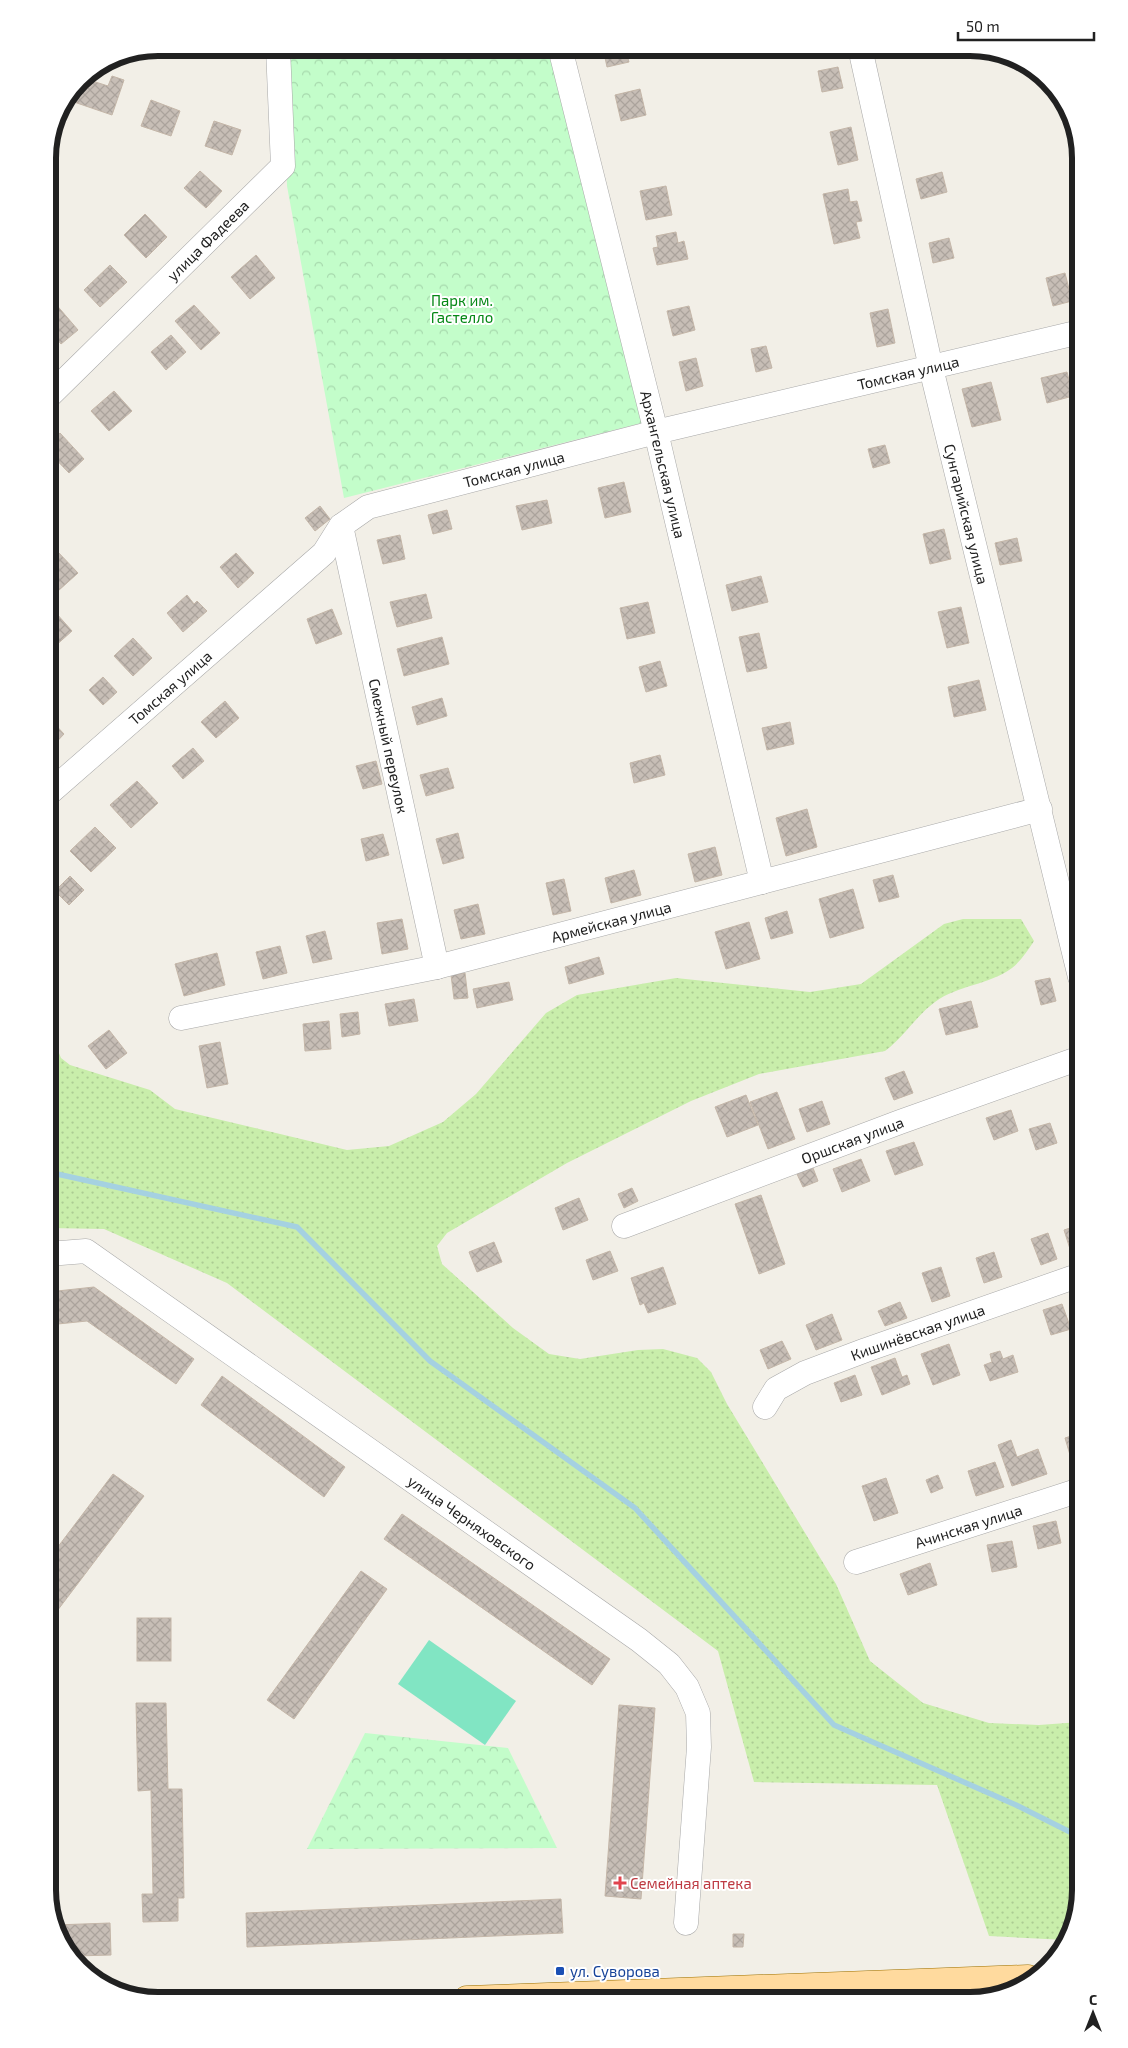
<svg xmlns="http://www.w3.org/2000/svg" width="1128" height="2048" viewBox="0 0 1128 2048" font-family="'Exo 2',sans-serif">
<defs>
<pattern id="grass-dots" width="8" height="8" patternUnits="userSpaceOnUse" patternTransform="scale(1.25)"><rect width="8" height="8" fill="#c9eeab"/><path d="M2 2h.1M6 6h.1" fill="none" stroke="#accc93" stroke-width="1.8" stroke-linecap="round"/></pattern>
<pattern id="park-crowns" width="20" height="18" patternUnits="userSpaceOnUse" patternTransform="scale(1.25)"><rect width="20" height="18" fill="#c3fdca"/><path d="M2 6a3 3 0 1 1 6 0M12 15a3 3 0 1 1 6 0" fill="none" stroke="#a7d9ad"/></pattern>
<pattern id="building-cross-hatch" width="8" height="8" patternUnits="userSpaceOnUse" patternTransform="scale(1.25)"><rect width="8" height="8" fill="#c7beb6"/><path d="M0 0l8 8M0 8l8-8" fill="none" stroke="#aba39c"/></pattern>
</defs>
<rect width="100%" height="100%" fill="#f2efe7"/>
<path fill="url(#grass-dots)" d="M963 919H1021L1034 941C1028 950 1021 961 1012 968 989 985 958 985 935 1002 916 1016 904 1037 885 1051L759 1074 691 1101 567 1163 447 1233 437 1246 442 1264 513 1328 549 1354 580 1359 638 1350 663 1349 697 1358 711 1372 727 1404 836 1584 870 1661 923 1703 989 1723 1039 1725 1080 1722V1890L1066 1940 989 1936 937 1785 754 1782 718 1651 227 1283 104 1229 48 1228V1026L61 1058 70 1065 150 1090 175 1109 347 1150 389 1146 443 1122 476 1094 546 1013 577 995 676 978 810 992 861 984 944 924Z"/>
<g fill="url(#park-crowns)">
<polygon points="283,48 553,48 642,423 344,498 287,186"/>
<polygon points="365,1733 508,1748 557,1848 307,1849"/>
</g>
<polygon fill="#81e5c3" points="429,1640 516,1701 485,1745 398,1684"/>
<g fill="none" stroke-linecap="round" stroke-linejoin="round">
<polyline stroke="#a5d1e1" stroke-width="5.5" points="48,1172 297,1227 430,1361 635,1508 834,1725 1016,1805 1080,1837"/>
</g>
<g fill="url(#building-cross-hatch)" stroke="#c4b6a8">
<polygon points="603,48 625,48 629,62 607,67"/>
<polygon points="959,48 978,48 984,50 961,55"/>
<polygon points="838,67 843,88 822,92 818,71"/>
<polygon points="112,76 124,80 112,115 74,102 83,78 108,86"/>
<polygon points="640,89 646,115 621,121 615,95"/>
<polygon points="151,100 180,111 171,136 141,126"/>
<polygon points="214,121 241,130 232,155 205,146"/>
<polygon points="851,127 858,160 838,165 830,132"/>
<polygon points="200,171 222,191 206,208 184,188"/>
<polygon points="942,172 947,192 921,199 916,179"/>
<polygon points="666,186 672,215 646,220 640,191"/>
<polygon points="848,189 850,202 857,201 862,221 856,222 860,238 834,244 823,194"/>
<polygon points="145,214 167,237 146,258 124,235"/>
<polygon points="676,232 678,243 684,241 688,259 657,265 653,248 658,247 656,236"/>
<polygon points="949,238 954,258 933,263 929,243"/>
<polygon points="256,255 275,278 250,299 231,277"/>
<polygon points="110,265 127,282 100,307 84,290"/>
<polygon points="1065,273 1072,301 1053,306 1046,278"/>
<polygon points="54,302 78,330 61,344 48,328 48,307"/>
<polygon points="194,305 220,333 201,350 175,321"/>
<polygon points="689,306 695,330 673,336 667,311"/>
<polygon points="888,309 895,343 877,347 870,313"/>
<polygon points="171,335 186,352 166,370 151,352"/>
<polygon points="766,346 772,368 756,372 751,349"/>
<polygon points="696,358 703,386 686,391 679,362"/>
<polygon points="1067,372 1073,396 1047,403 1041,378"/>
<polygon points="991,382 1001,420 972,427 962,389"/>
<polygon points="114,391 132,411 109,431 91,411"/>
<polygon points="60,433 84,459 69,473 48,451 48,444"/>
<polygon points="885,445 890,463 873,468 868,449"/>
<polygon points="624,482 631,512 605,518 598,488"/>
<polygon points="547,500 552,523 522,530 516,506"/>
<polygon points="320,506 330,519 315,531 305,518"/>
<polygon points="447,510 452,529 433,534 428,515"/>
<polygon points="944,529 951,559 930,564 923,534"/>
<polygon points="400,535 405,559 383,564 377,540"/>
<polygon points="1017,538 1022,561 1000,565 995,543"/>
<polygon points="56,550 78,573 58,591 48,580 48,558"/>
<polygon points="236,553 254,573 238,588 220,567"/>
<polygon points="761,576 768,602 732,611 726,585"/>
<polygon points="426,594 432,618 397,627 390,602"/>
<polygon points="187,595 194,604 197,601 207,611 183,632 167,613"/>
<polygon points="648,602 655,633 627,639 620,608"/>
<polygon points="961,607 969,643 947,648 938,612"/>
<polygon points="332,609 342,634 316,644 307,619"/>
<polygon points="56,613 72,631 53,648 48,642 48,620"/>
<polygon points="759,633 767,668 747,672 739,637"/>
<polygon points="442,637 449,664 404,676 397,649"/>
<polygon points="133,638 152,658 133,676 114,656"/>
<polygon points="660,661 667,686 646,692 639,667"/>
<polygon points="103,677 117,692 103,705 89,690"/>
<polygon points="979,680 986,710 954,717 948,687"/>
<polygon points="442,698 447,716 417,725 412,707"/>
<polygon points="225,701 239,718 216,738 201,722"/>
<polygon points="50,719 64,734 48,751 48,722"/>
<polygon points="790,722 794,744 767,750 762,728"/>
<polygon points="1080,726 1080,770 1070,729"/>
<polygon points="193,748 204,761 183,779 172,766"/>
<polygon points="660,755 665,775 634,783 630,763"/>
<polygon points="376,761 382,784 363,789 356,766"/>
<polygon points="448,768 454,788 426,796 420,775"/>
<polygon points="137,781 158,803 131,828 110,805"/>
<polygon points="807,809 817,847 786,856 776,818"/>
<polygon points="95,827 116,848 91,872 70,851"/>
<polygon points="458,833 464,858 443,864 436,839"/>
<polygon points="383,834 389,855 366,861 361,839"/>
<polygon points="715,847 722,875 695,882 688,854"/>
<polygon points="634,870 641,895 611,903 605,878"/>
<polygon points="893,875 899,897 879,902 873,880"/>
<polygon points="70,876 84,890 69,905 55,891"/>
<polygon points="564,879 571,911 553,915 546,883"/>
<polygon points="853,889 864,928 830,938 819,899"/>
<polygon points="478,904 485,934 461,939 454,910"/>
<polygon points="787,911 793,933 771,939 765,918"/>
<polygon points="402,919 408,949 382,954 377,923"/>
<polygon points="749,922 760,959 726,969 715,932"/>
<polygon points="325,931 332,959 313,963 306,936"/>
<polygon points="280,946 287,973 263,979 256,952"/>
<polygon points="217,953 225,985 184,996 175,964"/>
<polygon points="599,957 604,974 569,984 565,967"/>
<polygon points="465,973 468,998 454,999 451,975"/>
<polygon points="1050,978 1056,1001 1041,1005 1035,981"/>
<polygon points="509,982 513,1000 477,1008 473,989"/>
<polygon points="414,999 418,1021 389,1026 385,1004"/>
<polygon points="971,1001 978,1027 946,1035 939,1009"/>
<polygon points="358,1012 360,1034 342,1037 340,1014"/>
<polygon points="329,1021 331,1049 305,1051 303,1024"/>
<polygon points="109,1030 127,1053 106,1069 88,1046"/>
<polygon points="220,1042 228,1084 207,1088 199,1046"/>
<polygon points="904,1071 913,1093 894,1100 885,1078"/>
<polygon points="777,1092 795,1139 768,1149 750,1102"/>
<polygon points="746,1095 758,1125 727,1137 715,1107"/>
<polygon points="822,1101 830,1124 807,1132 799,1109"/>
<polygon points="1011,1110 1018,1131 994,1140 986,1118"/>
<polygon points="1050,1123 1057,1143 1036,1150 1029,1129"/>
<polygon points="914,1142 923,1165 895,1175 886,1151"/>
<polygon points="861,1159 870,1181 842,1192 833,1169"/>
<polygon points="813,1168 818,1181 803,1187 797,1174"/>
<polygon points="632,1188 638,1201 624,1208 618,1194"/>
<polygon points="761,1195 785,1264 759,1274 735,1204"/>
<polygon points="579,1198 588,1220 563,1230 555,1208"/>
<polygon points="1079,1225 1080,1246 1070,1249 1064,1230"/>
<polygon points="1048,1233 1057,1259 1041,1265 1031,1239"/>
<polygon points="494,1242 502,1262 477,1272 469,1252"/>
<polygon points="610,1251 618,1271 593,1280 586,1260"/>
<polygon points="994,1252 1002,1277 984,1283 976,1258"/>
<polygon points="663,1267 676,1304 648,1313 644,1303 640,1305 631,1278"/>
<polygon points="941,1267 950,1296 932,1302 922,1273"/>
<polygon points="94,1287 194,1359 176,1384 87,1321 48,1325 48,1292"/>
<polygon points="900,1302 907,1318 885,1326 878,1311"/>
<polygon points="1062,1304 1071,1329 1051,1335 1043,1310"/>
<polygon points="832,1314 842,1340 816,1350 806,1325"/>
<polygon points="782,1341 791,1359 768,1369 760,1350"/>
<polygon points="949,1344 960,1375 933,1385 921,1354"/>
<polygon points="1000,1351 1003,1359 1013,1355 1018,1372 990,1381 984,1365 992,1362 990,1354"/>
<polygon points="895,1358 902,1377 907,1375 910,1384 882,1395 871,1367"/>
<polygon points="855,1375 862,1395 841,1402 834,1383"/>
<polygon points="222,1376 345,1467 324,1497 201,1405"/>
<polygon points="1080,1433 1080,1462 1073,1465 1065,1438"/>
<polygon points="1011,1440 1017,1457 1038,1449 1047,1474 1012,1486 998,1445"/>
<polygon points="995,1462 1004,1487 976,1496 968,1471"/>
<polygon points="113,1474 144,1496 48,1623 48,1560"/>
<polygon points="938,1475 943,1488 931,1493 926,1480"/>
<polygon points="886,1478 898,1513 874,1521 862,1486"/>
<polygon points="402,1514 610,1659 592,1685 384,1539"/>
<polygon points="1056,1521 1061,1543 1038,1549 1033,1526"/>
<polygon points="1012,1541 1017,1567 992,1572 987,1545"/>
<polygon points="930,1563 937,1585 908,1595 900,1574"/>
<polygon points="361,1571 387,1589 294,1719 267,1700"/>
<rect x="137" y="1618" width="34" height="43"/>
<polygon points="136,1703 166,1703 168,1789 182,1789 184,1898 178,1898 178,1921 143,1922 142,1894 153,1894 151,1790 138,1791"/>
<polygon points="619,1705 655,1708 641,1899 605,1896"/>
<polygon points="561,1899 563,1933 247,1947 246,1913"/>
<polygon points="110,1923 111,1955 76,1956 56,1933 55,1925"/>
<polygon points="733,1934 744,1934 743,1947 733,1947"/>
</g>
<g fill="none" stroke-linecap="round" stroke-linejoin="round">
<g stroke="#a8a8a8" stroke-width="25">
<g id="minor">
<path id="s1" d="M560 48 656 432 762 882"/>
<path id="s2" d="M860 48 931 368 1080 977"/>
<path id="s3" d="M48 397 283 166 278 48"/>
<path id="s4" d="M341 526 437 967"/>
<path id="s5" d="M48 794 324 553 341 526 368 507 656 432 1080 332"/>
<path id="s6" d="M181 1018 437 967 1040 809"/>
<path id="s7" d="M624 1226 900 1122 1080 1058"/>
<path id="s8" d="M48 1254 86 1251 639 1640 669 1664 687 1687 698 1713 699 1747 686 1923"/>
<path id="s9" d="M765 1407 776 1389 805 1373 866 1350 1080 1275"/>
<path id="s10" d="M856 1562 1080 1490"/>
</g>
</g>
<g stroke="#9d7100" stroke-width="29">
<polyline id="major" points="467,2000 1028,1979"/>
</g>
<use href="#minor" stroke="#fff" stroke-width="24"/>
<use href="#major" stroke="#ffda9e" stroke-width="28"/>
</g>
<path fill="#e0444e" stroke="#fff" stroke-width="2" d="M617.5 1875.5h5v5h5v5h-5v5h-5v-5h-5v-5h5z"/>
<rect fill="#1a4fb4" stroke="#fff" stroke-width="2" x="555" y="1966" width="10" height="10" rx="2.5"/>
<g text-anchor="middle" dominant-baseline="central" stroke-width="4" stroke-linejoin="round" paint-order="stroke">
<g font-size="15" fill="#212121" stroke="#fff">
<text stroke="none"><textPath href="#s3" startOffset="224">улица Фадеева</textPath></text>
<text stroke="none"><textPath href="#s5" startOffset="988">Томская улица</textPath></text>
<text stroke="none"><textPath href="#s1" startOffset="429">Архангельская улица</textPath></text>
<text stroke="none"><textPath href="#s5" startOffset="582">Томская улица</textPath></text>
<text stroke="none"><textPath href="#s2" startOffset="478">Сунгарийская улица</textPath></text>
<text stroke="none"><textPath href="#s5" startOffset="162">Томская улица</textPath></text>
<text stroke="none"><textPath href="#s4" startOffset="225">Смежный переулок</textPath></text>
<text stroke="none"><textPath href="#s6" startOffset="441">Армейская улица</textPath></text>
<text stroke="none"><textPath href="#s7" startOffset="244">Оршская улица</textPath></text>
<text stroke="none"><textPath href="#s9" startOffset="174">Кишинёвская улица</textPath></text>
<text stroke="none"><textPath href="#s8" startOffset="510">улица Черняховского</textPath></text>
<text stroke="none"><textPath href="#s10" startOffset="118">Ачинская улица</textPath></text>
</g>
<g font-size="15" fill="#058816" stroke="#fff">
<text x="462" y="300">Парк им.<tspan x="462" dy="17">Гастелло</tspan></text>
</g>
<g font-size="15" fill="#be3a42" stroke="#fff" text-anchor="start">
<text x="630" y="1883">Семейная аптека</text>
</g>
<g font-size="15" fill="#164399" stroke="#fff" text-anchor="start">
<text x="570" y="1971">ул. Суворова</text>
</g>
</g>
<path d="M0 0H1128V2048H0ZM158 56H970A102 102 0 0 1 1072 158V1890A102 102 0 0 1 970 1992H158A102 102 0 0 1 56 1890V158A102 102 0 0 1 158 56Z" fill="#fff" fill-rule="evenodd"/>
<path fill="none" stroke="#212121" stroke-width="6" d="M158 56H970A102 102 0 0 1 1072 158V1890A102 102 0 0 1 970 1992H158A102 102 0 0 1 56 1890V158A102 102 0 0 1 158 56Z"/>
<g transform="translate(1093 2013)" stroke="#ffffff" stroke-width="4" paint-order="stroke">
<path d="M0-4L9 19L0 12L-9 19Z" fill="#212121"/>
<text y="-8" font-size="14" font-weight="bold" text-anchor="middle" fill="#212121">С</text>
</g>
<path d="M958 32v8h136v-8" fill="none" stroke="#212121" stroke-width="2.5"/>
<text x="966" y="32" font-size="15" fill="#212121" stroke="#ffffff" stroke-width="4" paint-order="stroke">50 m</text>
</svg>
